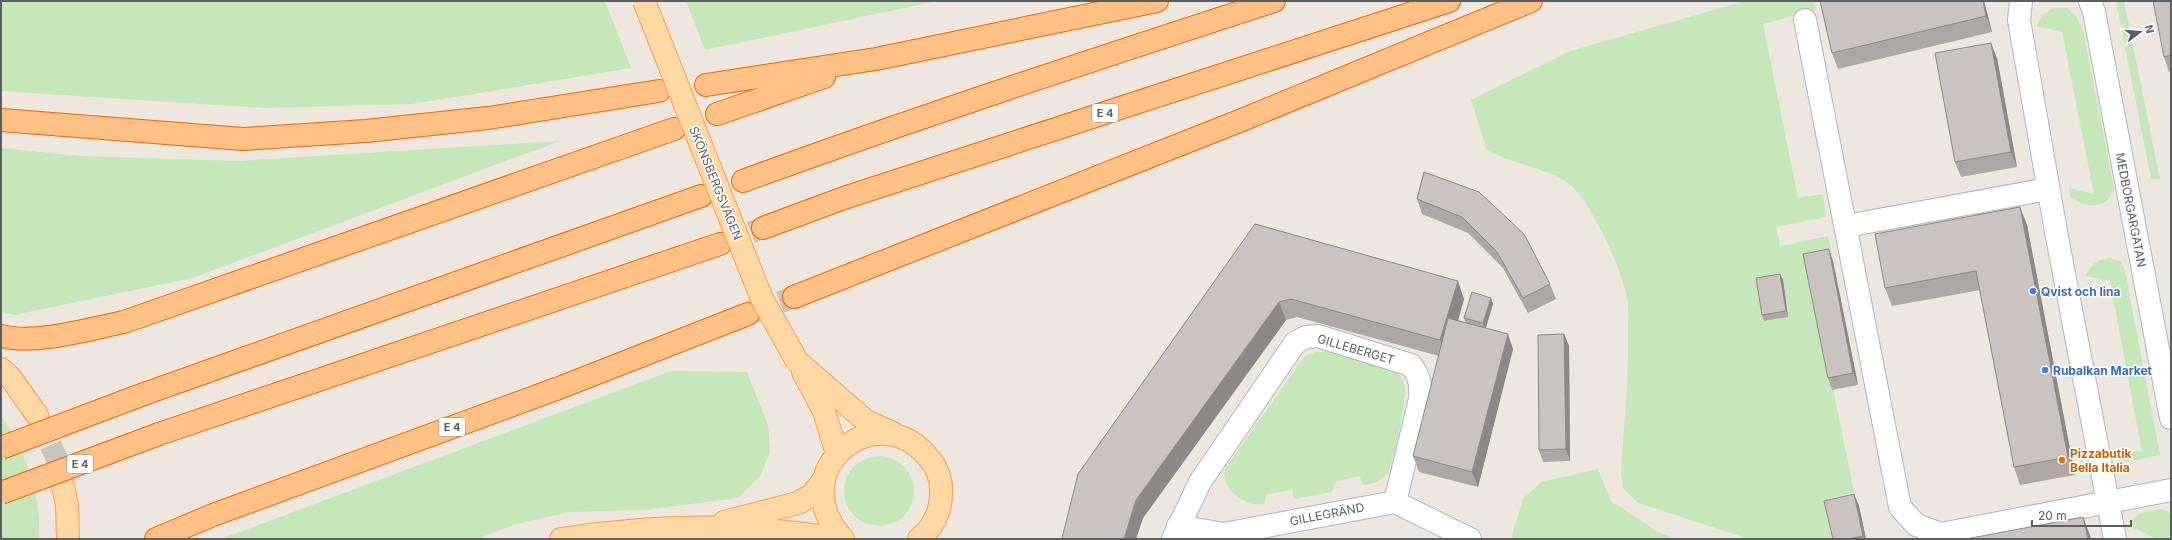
<svg xmlns="http://www.w3.org/2000/svg" width="2172" height="540" viewBox="0 0 2172 540" font-family="Inter,sans-serif">
<rect width="100%" height="100%" fill="#ede7e0"/>
<g fill="#c5e7ba">
<polygon points="1,1 605,1 631,68 412,104 265,108 1,91"/>
<polygon points="686,1 937,1 705,50"/>
<path d="M1745 1H1814L1816 10 1763 24 1798 198 1823 194 1826 217 1776 227 1780 246 1828 236 1833 261 1808 266 1854 492 1828 499 1825 508 1833 539H1749L1638 503 1623 488 1621 474C1624 426 1629 379 1628 331 1628 321 1629 308 1627 298 1622 269 1593 208 1573 187 1555 169 1510 164 1487 150L1471 100 1570 51Z"/>
<polygon points="2116,1 2124,1 2160,179 2151,179"/>
<path d="M2053 8H2067L2076 16 2083 30 2114 189C2107 210 2087 209 2070 197L2069 188 2094 194 2062 32 2036 26 2043 15Z"/>
<polygon points="560,141 192,278 14,315 1,312 1,148 79,156 238,161"/>
<path d="M2110 258 2120 261 2125 271 2160 455 2120 463 2117 449 2142 452 2110 281 2085 276C2091 264 2097 260 2110 258Z"/>
<path d="M1328 351 1394 369C1399 374 1403 380 1405 387 1407 398 1394 463 1388 472 1382 481 1372 485 1362 485L1360 476 1336 481 1332 492 1294 499 1292 490 1267 494 1264 504C1245 507 1220 489 1225 469L1305 356 1316 352Z"/>
<polygon points="671,371 747,372 768,425 770,451 761,475 738,498 645,510 570,512 516,524 477,539 221,539"/>
<path d="M1 415C25 451 42 495 39 539H1Z"/>
<circle cx="879" cy="491" r="35"/>
<polygon points="1598,469 1611,501 1656,531 1675,539 1513,539 1512,535 1523,499 1541,482"/>
<polygon points="2160,509 2166,510 2171,515 2171,539 2157,539 2133,528 2132,520 2138,514"/>
</g>
<g fill="none" stroke-linecap="round" stroke-linejoin="round">
<polyline stroke="#c8c5c0" stroke-width="22" stroke-dasharray="22 11" stroke-linecap="butt" points="37,415 57,459 63,486"/>
<g stroke="#c8c5c0" stroke-width="22" stroke-dasharray="22 11" stroke-linecap="butt">
<polyline points="720,244 763,228"/>
<polyline points="749,314 794,297"/>
</g>
<g stroke="#b1b5b9" stroke-width="24">
<g id="minor">
<polyline points="2021,1 2019,20 2057,237 2115,539"/>
<polyline points="2090,1 2094,12 2171,418"/>
<polyline points="1805,20 1900,507 1916,525 1941,534 2171,490"/>
<polyline points="1846,226 2048,189"/>
<polyline points="1178,526 1224,534 1395,502 1470,539"/>
<path d="M1173 539 1200 482 1295 343 1306 337 1318 336 1411 365C1420 377 1421 385 1420 399L1395 502"/>
</g>
</g>
<g stroke="#fa9c4c" stroke-width="24">
<g id="major">
<polyline points="797,361 866,421 893,433"/>
<polyline points="1,369 10,377 37,415"/>
<polyline points="803,372 824,411 837,454"/>
<polyline points="63,486 67,505 68,539"/>
<polyline points="724,522 798,503 812,495 824,479"/>
<path d="M561 539C652 525 747 523 837 539"/>
<path d="M843 539C781 471 876 395 927 456 935 464 941 477 941 488 942 508 935 526 919 539"/>
</g>
</g>
<g stroke="#ed6600" stroke-width="24">
<g id="highway">
<polyline points="706,85 876,59 1157,1"/>
<polyline points="717,114 824,77"/>
<polyline points="1,120 243,139 366,131 488,118 659,91"/>
<path d="M743 181C918 117 1096 59 1274 1"/>
<polyline points="763,228 844,198 1449,1"/>
<polyline points="794,297 1242,120 1531,1"/>
<path d="M1 336C36 345 89 329 124 322L674 129"/>
<polyline points="144,394 701,196"/>
<polyline points="159,434 720,244"/>
<polyline points="156,539 213,515 559,388 748,314"/>
</g>
</g>
<use href="#minor" stroke="#fff" stroke-width="22"/>
<use href="#major" stroke="#ffd8a3" stroke-width="22"/>
<use href="#highway" stroke="#ffc185" stroke-width="22"/>
<g stroke="#fa9c4c" stroke-width="24" stroke-linecap="butt">
<polyline id="major-bridge" points="644,1 762,299 797,361"/>
</g>
<g stroke="#ed6600" stroke-width="24" stroke-linecap="butt">
<g id="highway-bridge">
<polyline points="1,448 144,394"/>
<polyline points="1,493 159,434"/>
</g>
</g>
<use href="#major-bridge" stroke="#ffd8a3" stroke-width="22"/>
<use href="#highway-bridge" stroke="#ffc185" stroke-width="22"/>
</g>
<g fill="#aea8a4">
<polygon points="1820,1 1984,1 1992,32 1838,69 1832,53"/>
<polygon points="2171,1 2171,72 2169,72 2164,57"/>
<polygon points="1997,58 2017,167 1961,177 1955,162"/>
<polygon points="1424,172 1550,284 1556,299 1528,313 1503,268 1468,233 1422,214 1417,199"/>
<polygon points="2020,207 2027,225 2075,475 2020,485 2014,467 1980,290 1892,306 1885,288"/>
<polygon points="1255,224 1464,299 1458,321 1466,323 1464,318 1491,298 1493,304 1486,328 1513,349 1478,487 1419,472 1413,456 1439,356 1297,317 1286,320 1143,518 1136,539 1063,539 1062,538"/>
<polygon points="1833,261 1858,385 1832,390 1828,378"/>
<polygon points="1780,274 1783,280 1788,317 1764,321 1762,315"/>
<polygon points="1564,334 1569,346 1570,461 1543,462 1539,450"/>
<polygon points="1854,494 1859,506 1866,539 1833,539"/>
</g>
<g fill="#8d8886">
<polygon points="1983,1 1984,1 1992,32 1986,16"/>
<polygon points="1991,43 1997,58 2017,167 2011,152"/>
<polygon points="2020,207 2027,225 2075,475 2068,457"/>
<polygon points="1829,249 1833,261 1858,385 1853,373"/>
<polygon points="1780,274 1783,280 1788,317 1786,311"/>
<polygon points="1458,281 1464,299 1447,358 1440,340"/>
<polygon points="1491,298 1493,304 1485,330 1483,323"/>
<polygon points="1279,302 1286,320 1143,518 1136,539 1124,539 1136,500"/>
<polygon points="1508,334 1513,349 1478,487 1472,472"/>
<polygon points="1564,334 1569,346 1570,461 1566,449"/>
<polygon points="1854,494 1859,506 1866,539 1865,539 1863,536"/>
<polygon points="2083,517 2090,535 2091,539 2088,539"/>
</g>
<g fill="#cac3bf" stroke="#8d8886">
<polygon points="1820,1 1983,1 1986,16 1832,53"/>
<polygon points="2153,1 2171,1 2171,55 2164,57"/>
<polygon points="1991,43 2011,152 1955,162 1935,53"/>
<polygon points="1424,172 1479,192 1524,234 1550,284 1523,298 1497,252 1462,217 1417,199"/>
<polygon points="2020,207 2068,457 2014,467 1976,271 1885,288 1875,234"/>
<polygon points="1255,224 1458,281 1440,340 1291,299 1279,302 1136,500 1124,539 1064,539 1062,538 1078,474"/>
<polygon points="1829,249 1853,373 1828,378 1803,254"/>
<polygon points="1780,274 1786,311 1762,315 1756,278"/>
<polygon points="1472,292 1491,298 1483,323 1464,318"/>
<polygon points="1448,318 1508,334 1472,472 1413,456"/>
<polygon points="1564,334 1566,449 1539,450 1538,335"/>
<polygon points="1854,494 1863,536 1848,539 1833,539 1824,501"/>
<polygon points="2083,517 2088,539 1966,539"/>
</g>
<g fill="#3f7fe0" stroke="#fff" stroke-width="1.5">
<circle cx="2033" cy="291" r="4"/>
<circle cx="2045" cy="370" r="4"/>
</g>
<circle fill="#e8710a" stroke="#fff" stroke-width="1.5" cx="2062" cy="460" r="4"/>
<g text-anchor="middle" dominant-baseline="central" stroke-width="3" stroke-linejoin="round" paint-order="stroke">
<g fill="#fff" stroke="#8b8f91" stroke-width="1">
<rect x="1092" y="104" width="26" height="18" rx="3"/>
<rect x="439" y="418" width="26" height="18" rx="3"/>
<rect x="67" y="455" width="26" height="18" rx="3"/>
</g>
<g font-size="11" font-weight="bold" fill="#595f62">
<text x="1105" y="113">E 4</text>
<text x="452" y="427">E 4</text>
<text x="80" y="464">E 4</text>
</g>
<g font-size="12" fill="#595f62" stroke="#fff">
<text transform="translate(716 183) rotate(68)">SKÖNSBERGSVÄGEN</text>
<text transform="translate(2131 210) rotate(79)">MEDBORGARGATAN</text>
<text transform="translate(1356 349) rotate(16)">GILLEBERGET</text>
<text transform="translate(1327 514) rotate(-11)">GILLEGRÄND</text>
</g>
<g font-size="12" font-weight="bold" fill="#366cbe" stroke="#fff" text-anchor="start">
<text x="2041" y="291">Qvist och lina</text>
<text x="2053" y="370">Rubalkan Market</text>
</g>
<g font-size="12" font-weight="bold" fill="#c56008" stroke="#fff" text-anchor="start">
<text x="2070" y="453">Pizzabutik<tspan x="2070" dy="14">Bella Italia</tspan></text>
</g>
</g>
<rect width="2172" height="540" fill="none" stroke="#595f62" stroke-width="4"/>
<g transform="translate(2140 32) rotate(74)" stroke="#ffffff" stroke-width="3" paint-order="stroke">
<path d="M0-3L7 15L0 10L-7 15Z" fill="#595f62"/>
<text y="-6" font-size="11" font-weight="bold" text-anchor="middle" fill="#595f62">N</text>
</g>
<path d="M2032 520v6h99v-6" fill="none" stroke="#595f62" stroke-width="2"/>
<text x="2038" y="520" font-size="12" fill="#595f62" stroke="#ffffff" stroke-width="3" paint-order="stroke">20 m</text>
</svg>
